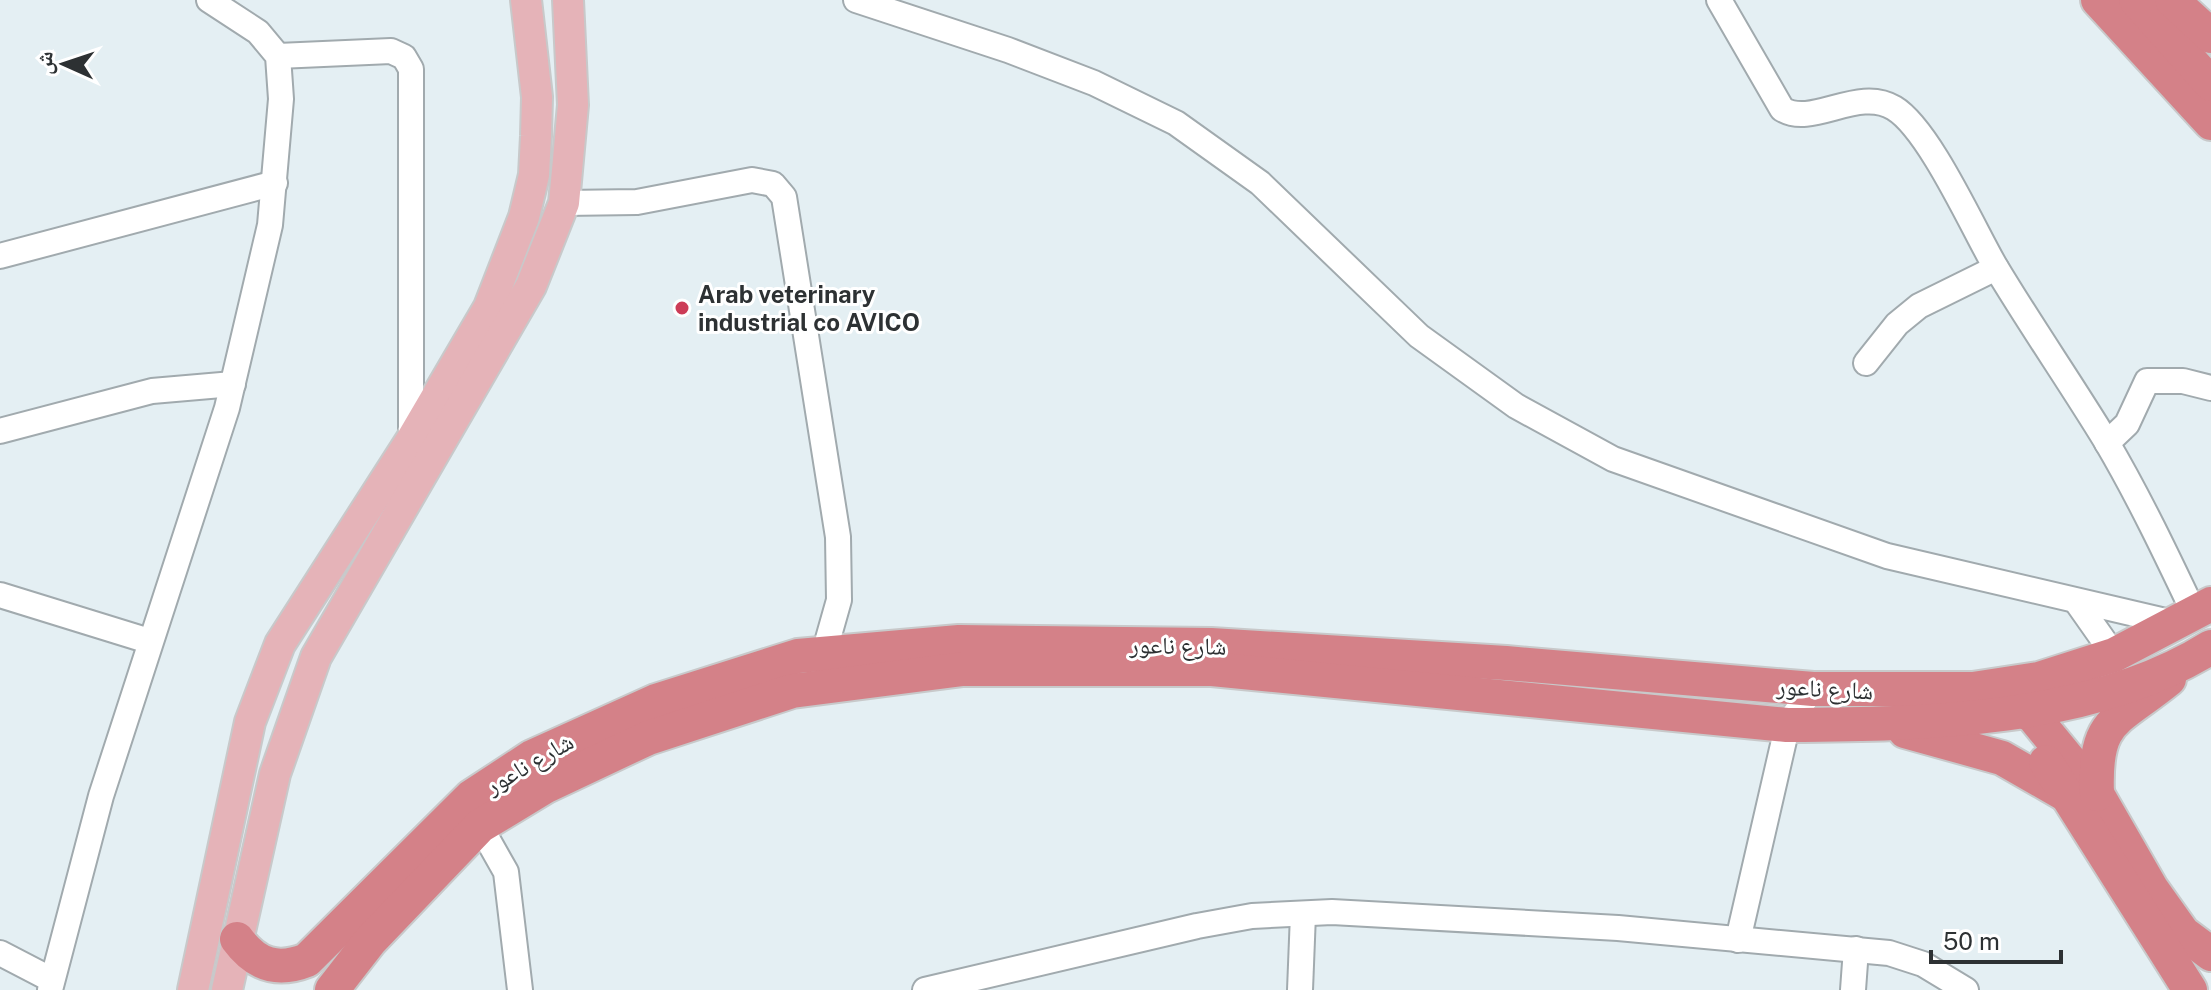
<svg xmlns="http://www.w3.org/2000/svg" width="2211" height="990" viewBox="0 0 2211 990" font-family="'Public Sans','Noto Naskh Arabic',sans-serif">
<rect width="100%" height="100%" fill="#e4eff3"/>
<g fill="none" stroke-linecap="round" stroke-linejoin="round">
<g stroke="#a1aaae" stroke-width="28">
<g id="minor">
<polyline points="856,0 1008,50 1094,83 1176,123 1260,183 1419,336 1516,406 1613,459 1887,556 2178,624"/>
<path d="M1719 0 1782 109C1812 128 1858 86 1894 108 1929 129 1973 228 1995 266 2031 326 2070 382 2106 441 2139 497 2167 556 2195 615"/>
<polyline points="278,56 391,51 404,57 411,69 411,440"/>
<polyline points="564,203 637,202 752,180 773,184 784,197 838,537 839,600 824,653"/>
<polyline points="0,256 275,183"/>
<polyline points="1866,363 1897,324 1919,306 1996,268"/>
<polyline points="0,431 152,391 233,384"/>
<polyline points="2107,443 2127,424 2147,381 2183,381 2211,388"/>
<polyline points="0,595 149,641"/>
<polyline points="2076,601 2114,655"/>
<polyline points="480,826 506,872 520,990"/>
<polyline points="1738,940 1788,723 1813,689"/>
<polyline points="0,953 52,980"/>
<polyline points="50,990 101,796 227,408 270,225 281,99 278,56 258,32 209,0"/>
<polyline points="925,990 1197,926 1252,916 1332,912 1618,928 1889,953 1923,964 1966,990"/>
<polyline points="1300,990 1303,914"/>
<polyline points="1853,990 1856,949"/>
</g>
</g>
<g stroke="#c8c9ca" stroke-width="34">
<g id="major">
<polyline points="193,990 250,722 280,644 411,440 489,307 524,217 534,175 536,136 537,97 526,0"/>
<polyline points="227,990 275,774 316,657 531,286 564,203 573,105 568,0"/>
</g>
</g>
<g stroke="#c8c9ca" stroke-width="38">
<g id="highway">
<polyline points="2098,0 2211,123"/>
<polyline points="2136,0 2211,84"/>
<polyline points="2172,0 2211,36"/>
<polyline points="2012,705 2033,716 2097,794 2151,888 2183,933 2211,954"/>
<polyline points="1905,731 2002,758 2063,793"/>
<polyline points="2046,762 2190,990"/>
<path d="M2097 794C2094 718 2115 723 2169 679"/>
<path d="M237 939C256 965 277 972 307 960L471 797 532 757 656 701 798 656 959 642 1211 645 1506 663 1813 689H1973L2039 679 2114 655 2211 604"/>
<path d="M332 990 370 941 480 826 546 786 648 738 792 691 963 669H1212L1787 725C1923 724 2092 722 2211 647"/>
</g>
</g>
<use href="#minor" stroke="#fff" stroke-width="24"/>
<use href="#major" stroke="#e5b3b8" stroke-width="30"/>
<use href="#highway" stroke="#d48188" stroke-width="34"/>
</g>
<circle fill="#cc3c57" stroke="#fff" stroke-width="3" cx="682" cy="308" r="8"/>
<g text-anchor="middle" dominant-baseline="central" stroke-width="6" stroke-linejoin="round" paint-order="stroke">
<g font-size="24" font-weight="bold" fill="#2d3133" stroke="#fff" text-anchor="start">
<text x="698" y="294">Arab veterinary<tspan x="698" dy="28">industrial co AVICO</tspan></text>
</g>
<g font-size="24" fill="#2d3133" stroke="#fff">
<text transform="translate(1178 645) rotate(1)">شارع ناعور</text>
<text transform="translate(1825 688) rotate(3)">شارع ناعور</text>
<text transform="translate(529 763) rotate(-30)">شارع ناعور</text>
</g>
</g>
<g transform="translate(64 64) rotate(273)" stroke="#ffffff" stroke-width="6" paint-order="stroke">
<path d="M0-6L14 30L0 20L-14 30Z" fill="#2d3133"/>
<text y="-12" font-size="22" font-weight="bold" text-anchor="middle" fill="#2d3133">ش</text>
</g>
<path d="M1931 950v12h130v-12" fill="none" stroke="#2d3133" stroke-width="4"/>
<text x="1943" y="950" font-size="24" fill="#2d3133" stroke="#ffffff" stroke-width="6" paint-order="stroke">50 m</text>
</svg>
